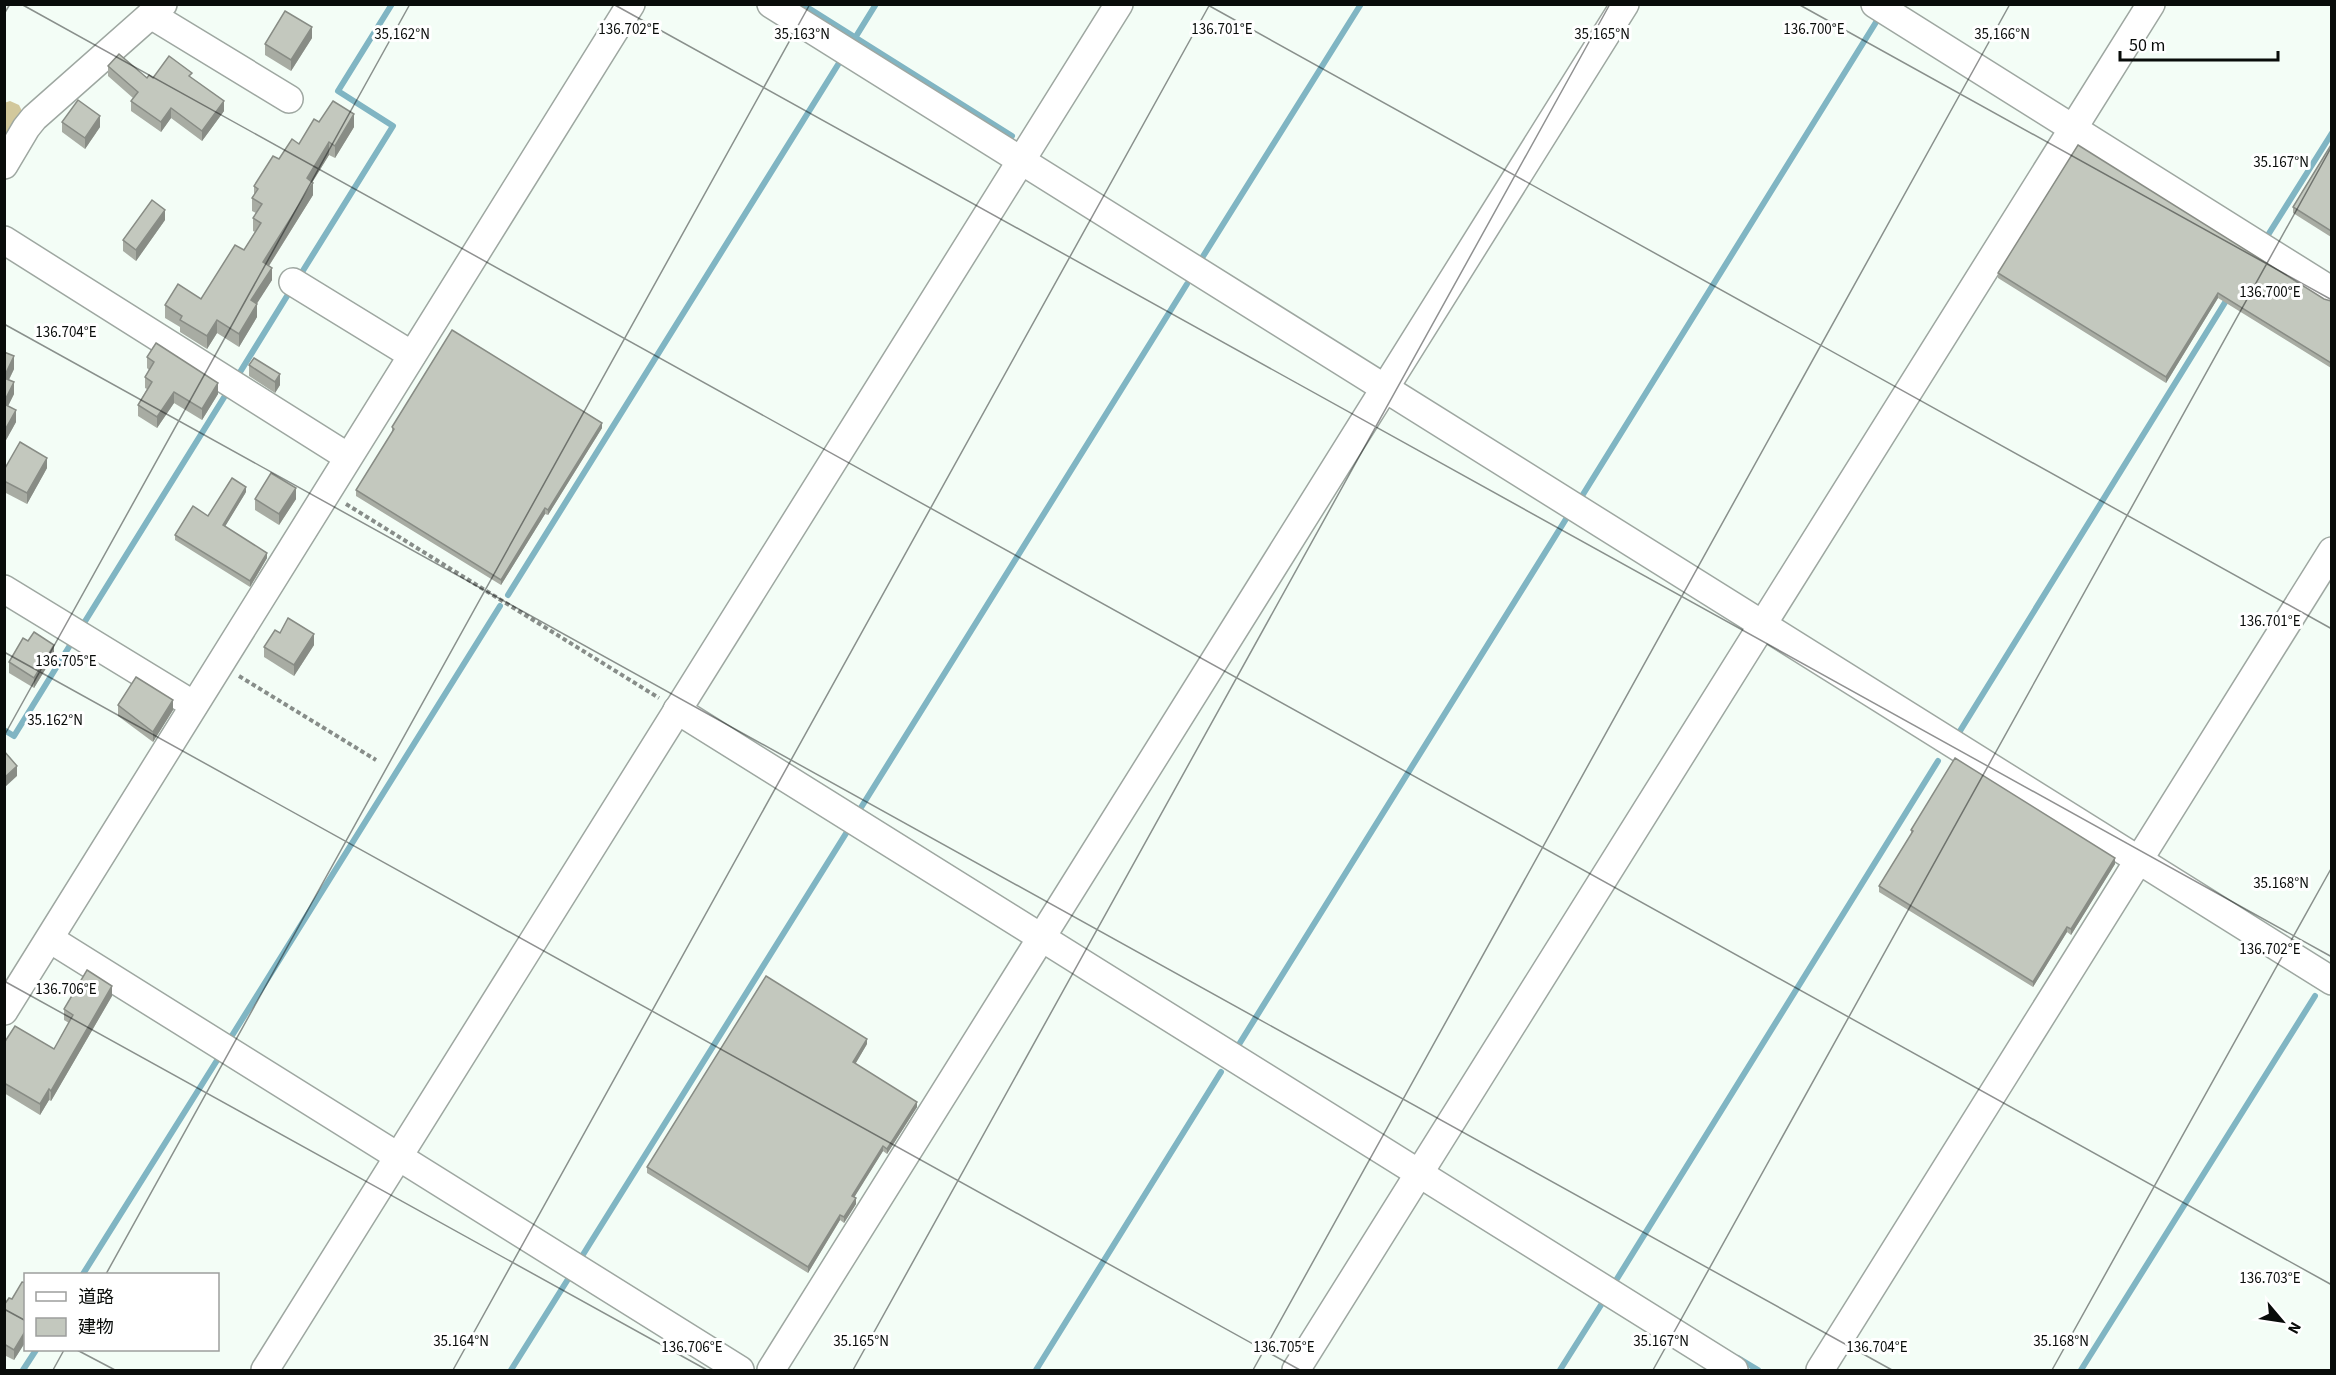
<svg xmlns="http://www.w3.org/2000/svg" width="2336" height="1375" viewBox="0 0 2336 1375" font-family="'Source Sans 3','Noto Sans JP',sans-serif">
<rect width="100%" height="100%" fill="#f3fdf6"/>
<polygon fill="#d2c89c" points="10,101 19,105 22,111 4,143 4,103"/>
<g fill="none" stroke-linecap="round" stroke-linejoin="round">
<g stroke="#80b5c3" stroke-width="6">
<polyline points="802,4 1012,136"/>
<polyline points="855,38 876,4"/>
<polyline points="2268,235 2332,133"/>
<polyline points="1202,258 1361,4"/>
<polyline points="299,277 393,126 338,91 392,4"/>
<polyline points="237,377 292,288"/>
<polyline points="1582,496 1878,19"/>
<polyline points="508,595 839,63"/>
<polyline points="84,623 228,391"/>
<polyline points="4,730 14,736 72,642"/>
<polyline points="1960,731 2229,296"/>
<polyline points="857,814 1187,284"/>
<polyline points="228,1042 500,606"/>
<polyline points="1238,1046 1566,519"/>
<polyline points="579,1261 850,827"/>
<polyline points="83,1274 221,1054"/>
<polyline points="1615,1282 1938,761"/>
<polyline points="1738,1358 1758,1370"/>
<polyline points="23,1370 36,1350"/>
<polyline points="511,1370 570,1276"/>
<polyline points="1036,1370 1221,1072"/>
<polyline points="1560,1370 1601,1305"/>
<polyline points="2081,1370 2315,996"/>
</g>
<g stroke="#9ea7a1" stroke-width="30">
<g id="minor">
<polyline points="771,4 2332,981"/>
<polyline points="1875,4 2332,291"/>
<polyline points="151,15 289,99"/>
<polyline points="4,165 26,128 34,118 163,4"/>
<polyline points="4,240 348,457"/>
<polyline points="293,282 412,355"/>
<polyline points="4,589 194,705"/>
<polyline points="677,710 1734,1370"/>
<polyline points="50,939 740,1370"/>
<polyline points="4,1011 631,4"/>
<polyline points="265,1370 1119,4"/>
<polyline points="771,1370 1625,4"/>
<polyline points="1296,1370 2151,4"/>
<polyline points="1820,1370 2332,551"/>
</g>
</g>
<g stroke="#878d89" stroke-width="4" stroke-dasharray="4.5 3" stroke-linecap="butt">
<polyline points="346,504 659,698"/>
<polyline points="239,676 376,760"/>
</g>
<use href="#minor" stroke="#fff" stroke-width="27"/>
</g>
<g fill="#a8aca3">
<polygon points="312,38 291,71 265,55 265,44"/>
<polygon points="108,66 147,78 192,78 224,111 202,141 171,118 161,132 131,111 131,101 133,98 108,76"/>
<polygon points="62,122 100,127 85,149 62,132"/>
<polygon points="319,122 354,127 335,158 329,155 312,182 313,195 269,266 272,280 256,304 257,317 239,347 217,333 207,349 180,332 180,327 165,318 165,305 201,299 244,250 255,232 253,231 253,218 256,213 252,211 252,198 254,195 254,186 279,159 299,144"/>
<polygon points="2331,145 2331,237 2293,213 2293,207"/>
<polygon points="165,220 136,261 123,251 123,240"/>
<polygon points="1998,273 2324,299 2331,301 2331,368 2218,298 2166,383 1998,278"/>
<polygon points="4,352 14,369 9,380 14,394 8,406 16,422 6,440 4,439"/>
<polygon points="147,357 218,394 202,420 174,403 157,428 138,416 138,405 147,389 145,388 145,377 149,370 147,368"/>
<polygon points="249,365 280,385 275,393 249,376"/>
<polygon points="392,427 602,428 548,515 545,514 501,585 356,496 356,490 392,433"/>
<polygon points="47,468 27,504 4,492 4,470"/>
<polygon points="246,492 225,526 267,558 250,587 175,540 175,535"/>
<polygon points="255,499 296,499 279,525 255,510"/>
<polygon points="280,633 314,645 294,676 264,657 264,647"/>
<polygon points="54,655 34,688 9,673 9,662"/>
<polygon points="118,705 173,710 153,742 118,716"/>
<polygon points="1911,830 2115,864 2071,935 2067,932 2033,987 1879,892 1879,886 1911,835"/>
<polygon points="112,996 51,1101 49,1100 40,1115 4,1093 4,1043 54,1049 69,1023 64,1020 64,1009"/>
<polygon points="867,1044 855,1064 917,1107 887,1154 883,1151 854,1197 856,1204 844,1223 840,1220 808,1273 647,1173 647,1167"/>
<polygon points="26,1283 26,1341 14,1360 4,1355 4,1305 12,1299"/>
</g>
<g fill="#888c85">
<polygon points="312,27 312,38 291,71 291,60"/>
<polygon points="224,101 224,111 202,141 202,131"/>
<polygon points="171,108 171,118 161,132 161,122"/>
<polygon points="354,114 354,127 335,158 335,146"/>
<polygon points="100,116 100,127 85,149 85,138"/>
<polygon points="329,142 329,155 307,191 307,178"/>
<polygon points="313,183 313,195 263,275 263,262"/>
<polygon points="165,210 165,220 136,261 136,250"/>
<polygon points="272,268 272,280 251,313 251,300"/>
<polygon points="2218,293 2218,298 2166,383 2166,377"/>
<polygon points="257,304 257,317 239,347 239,334"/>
<polygon points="217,320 217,333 207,349 207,336"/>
<polygon points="14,356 14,369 4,389 4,377"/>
<polygon points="280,374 280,385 275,393 275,382"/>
<polygon points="14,382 14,394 4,414 4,402"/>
<polygon points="218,383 218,394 202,420 202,409"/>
<polygon points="174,392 174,403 157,428 157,417"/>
<polygon points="16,410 16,422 6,440 6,428"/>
<polygon points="602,423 602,428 548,515 548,510"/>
<polygon points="47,458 47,468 27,504 27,493"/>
<polygon points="246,487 246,492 223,530 223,525"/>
<polygon points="296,488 296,499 279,525 279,514"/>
<polygon points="545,508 545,514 501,585 501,580"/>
<polygon points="267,553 267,558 250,587 250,581"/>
<polygon points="314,634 314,645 294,676 294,665"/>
<polygon points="54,645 54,655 34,688 34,678"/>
<polygon points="173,700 173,710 153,742 153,732"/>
<polygon points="17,766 17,776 4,788 4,778"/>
<polygon points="2115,858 2115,864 2071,935 2071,929"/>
<polygon points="2067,927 2067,932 2033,987 2033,982"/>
<polygon points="112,986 112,996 51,1101 51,1091"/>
<polygon points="867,1039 867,1044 853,1068 853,1062"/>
<polygon points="49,1089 49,1100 40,1115 40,1104"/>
<polygon points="917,1102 917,1107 887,1154 887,1149"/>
<polygon points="883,1146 883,1151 852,1201 852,1196"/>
<polygon points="856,1198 856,1204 844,1223 844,1217"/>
<polygon points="840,1215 840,1220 808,1273 808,1267"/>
<polygon points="26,1330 26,1341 14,1360 14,1350"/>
</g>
<g fill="#c3c8be" stroke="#888c85" stroke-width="1.5">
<polygon points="285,11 312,27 291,60 265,44"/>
<polygon points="119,54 147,78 149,75 153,78 169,56 192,73 189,76 224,101 202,131 171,108 161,122 131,101 138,92 108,66"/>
<polygon points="78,100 100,116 85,138 62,122"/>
<polygon points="333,101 354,114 335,146 329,142 307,178 313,183 263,262 272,268 251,300 257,304 239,334 217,320 207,336 180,320 182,316 165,305 178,284 201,299 235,245 244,250 261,223 253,218 262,204 252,198 258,189 254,186 273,156 279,159 292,139 299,144 314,119 319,122"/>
<polygon points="2078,145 2324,299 2331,301 2331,363 2218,293 2166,377 1998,273"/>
<polygon points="2331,145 2331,231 2293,207"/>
<polygon points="152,200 165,210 136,250 123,240"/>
<polygon points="452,330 602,423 548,510 545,508 501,580 356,490 394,429 392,427"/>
<polygon points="156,343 218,383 202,409 174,392 157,417 138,405 152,382 145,377 154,362 147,357"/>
<polygon points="4,352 14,356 4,377"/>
<polygon points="254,358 280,374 275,382 249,365"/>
<polygon points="4,378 14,382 4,402"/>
<polygon points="4,404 16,410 6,428 4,427"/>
<polygon points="20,442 47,458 27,493 4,481 4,470"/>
<polygon points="271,473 296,488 279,514 255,499"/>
<polygon points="232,478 246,487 223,525 267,553 250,581 175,535 193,506 208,516"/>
<polygon points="288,618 314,634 294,665 264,647 275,630 280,633"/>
<polygon points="34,632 54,645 34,678 9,662 23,638 28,641"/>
<polygon points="136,677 173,700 153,732 118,705"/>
<polygon points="4,751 17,766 4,778"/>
<polygon points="1955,758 2115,858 2071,929 2067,927 2033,982 1879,886 1913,831 1911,830"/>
<polygon points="87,970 112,986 51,1091 49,1089 40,1104 4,1083 4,1043 15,1026 54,1049 73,1015 64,1009"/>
<polygon points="766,976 867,1039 853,1062 917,1102 887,1149 883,1146 852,1196 856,1198 844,1217 840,1215 808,1267 647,1167"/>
<polygon points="22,1282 26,1283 26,1330 14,1350 4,1344 4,1305 9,1298 12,1299"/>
</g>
<path fill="none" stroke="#090c0a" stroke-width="1.5" stroke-opacity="0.45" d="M21 4 2332 1285M613 4 2332 957M1206 4 2332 629M1798 4 2332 300M4 14 10 4M4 324 1892 1370M4 652 1300 1370M4 736 410 4M4 981 707 1370M106 1274 810 4M4 1309 26 1321M77 1350 115 1370M53 1370 64 1350M453 1370 1210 4M853 1370 1610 4M1253 1370 2010 4M1653 1370 2332 146M2052 1370 2332 867"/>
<g font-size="15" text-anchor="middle" fill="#090c0a" stroke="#fff" stroke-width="6" stroke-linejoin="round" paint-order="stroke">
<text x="1814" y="34">136.700°E</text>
<text x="629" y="34">136.702°E</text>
<text x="1222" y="34">136.701°E</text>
<text x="402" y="39">35.162°N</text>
<text x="802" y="39">35.163°N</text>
<text x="1602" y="39">35.165°N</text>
<text x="2002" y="39">35.166°N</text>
<text x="2281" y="167">35.167°N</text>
<text x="2270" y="297">136.700°E</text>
<text x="66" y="337">136.704°E</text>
<text x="2270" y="626">136.701°E</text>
<text x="66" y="666">136.705°E</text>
<text x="55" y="725">35.162°N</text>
<text x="2281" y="888">35.168°N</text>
<text x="2270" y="954">136.702°E</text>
<text x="66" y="994">136.706°E</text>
<text x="2270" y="1283">136.703°E</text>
<text x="461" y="1346">35.164°N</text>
<text x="861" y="1346">35.165°N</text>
<text x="1661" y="1346">35.167°N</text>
<text x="2061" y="1346">35.168°N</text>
<text x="692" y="1352">136.706°E</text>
<text x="1284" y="1352">136.705°E</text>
<text x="1877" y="1352">136.704°E</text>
</g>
<rect width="2336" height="1375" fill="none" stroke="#090c0a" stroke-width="12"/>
<rect x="24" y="1273" width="195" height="78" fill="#ffffff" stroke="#9d9e9d" stroke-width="1.5"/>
<rect x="36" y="1292" width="30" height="9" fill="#ffffff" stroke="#9d9e9d" stroke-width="1.5"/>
<text x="78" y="1303" font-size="18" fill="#090c0a">道路</text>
<rect x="36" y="1318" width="30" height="18" fill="#c3c8be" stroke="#9d9e9d" stroke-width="1.5"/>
<text x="78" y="1333" font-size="18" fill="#090c0a">建物</text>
<g transform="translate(2282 1321) rotate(119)" stroke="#ffffff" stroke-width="4.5" paint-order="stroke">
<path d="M0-4.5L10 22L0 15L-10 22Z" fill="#090c0a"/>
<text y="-9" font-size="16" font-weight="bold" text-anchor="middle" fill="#090c0a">N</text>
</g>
<path d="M2120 51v9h158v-9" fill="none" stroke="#090c0a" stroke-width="3"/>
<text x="2129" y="51" font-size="18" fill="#090c0a" stroke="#ffffff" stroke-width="4.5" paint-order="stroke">50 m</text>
</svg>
